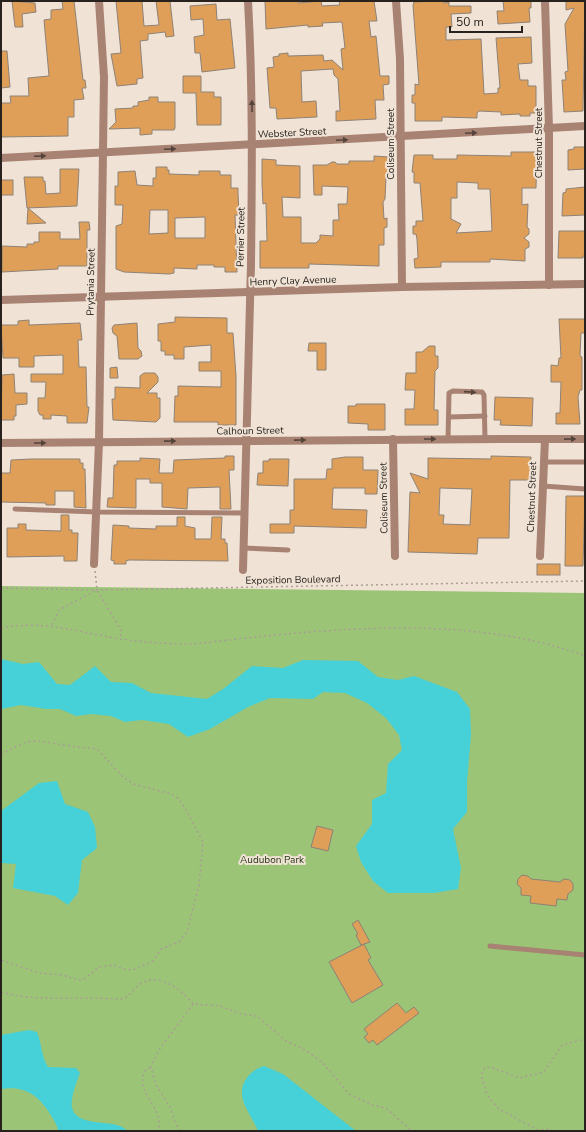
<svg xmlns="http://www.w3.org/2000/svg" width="586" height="1132" viewBox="0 0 586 1132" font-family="'Nunito Sans',sans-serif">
<rect width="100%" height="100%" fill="#f0e3d5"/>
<polygon fill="#9bc477" points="1,586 585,593 585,1131 1,1131"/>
<g fill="#46d1d9">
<polygon points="1,659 23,664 39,662 57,684 70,685 95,666 111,682 132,683 151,693 207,699 223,689 252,666 283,668 303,660 358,661 378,677 398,680 414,676 457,692 470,709 471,735 467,781 467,812 453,829 461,868 458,889 434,893 388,893 373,881 361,862 356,846 372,824 372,800 386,793 388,764 402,750 399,735 386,718 367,703 345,693 323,692 313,699 270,698 248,707 210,729 188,737 169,724 142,720 125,722 111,716 92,714 76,716 60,709 46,709 21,705 1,709"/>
<polygon points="57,781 65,804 88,812 95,827 97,848 82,860 78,893 68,905 55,896 13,888 16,864 1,863 1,811 39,783"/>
<path d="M29 1030 37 1032C42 1044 41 1056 48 1067L76 1068 80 1073C77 1081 73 1091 72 1100 68 1127 105 1120 120 1126 123 1127 125 1129 128 1131H58C58 1126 54 1121 52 1117 40 1096 25 1085 1 1089V1035Z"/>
<path d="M264 1066 283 1074 356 1131H258C254 1121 246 1110 243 1100 238 1084 250 1070 264 1066Z"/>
</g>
<g fill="#df9f58" stroke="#8e8276" fill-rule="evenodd">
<polygon points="12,1 35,3 36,12 22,14 23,27 15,27"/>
<polygon points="62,1 74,1 83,80 85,80 86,88 82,88 84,99 74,100 74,117 68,117 68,136 1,137 1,103 11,103 10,96 29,96 28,78 49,76 44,20 51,19 51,10 63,9"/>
<polygon points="116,1 142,1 144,26 159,25 156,1 170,1 174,36 166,37 165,32 148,34 148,40 140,41 143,78 137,79 137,84 117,86 111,54 121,53"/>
<polygon points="265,1 298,1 298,3 321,1 322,6 340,5 339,1 374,1 377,21 369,21 371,37 376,36 380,76 389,76 389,84 383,85 384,100 375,100 376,119 336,121 336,111 340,111 338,79 334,75 333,69 301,71 302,102 316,101 317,117 277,119 276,108 270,108 267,68 274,67 273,57 279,56 279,54 288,53 288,56 323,55 324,61 332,60 343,70 341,49 345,48 342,22 322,23 323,26 308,27 308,25 266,29"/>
<polygon points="443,1 444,3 449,2 449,6 471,6 471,13 451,14 452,27 446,27 446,40 481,39 484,94 498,93 498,88 500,88 496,38 531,37 532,63 518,64 520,80 528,80 528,86 536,86 536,113 530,113 530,116 520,116 520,114 501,115 501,112 479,111 477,113 477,118 442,117 442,121 415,121 415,103 412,103 412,95 415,95 415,84 419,85 413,5 414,2"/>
<polygon points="503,1 531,1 531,8 529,8 530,22 498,24 497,11 504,11"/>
<polygon points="566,1 585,1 583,111 564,112 562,80 566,80 565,72 568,71 565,24 574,8 566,10"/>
<polygon points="216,4 217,20 230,19 235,68 202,72 200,53 195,53 194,37 204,35 203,19 191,20 190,6"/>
<polygon points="1,51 7,51 10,87 1,88"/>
<polygon points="183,76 201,76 201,92 214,92 214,97 221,97 221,125 197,125 196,93 183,93"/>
<polygon points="149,97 158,97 158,102 175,102 175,128 174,130 152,130 152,134 140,135 140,128 109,129 116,122 115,109 133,108 133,106 138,106 138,102 149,100"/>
<polygon points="574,147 585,147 585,169 568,170 568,150 574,149"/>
<path d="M511 152H537L536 188H522V205L528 204 527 227 529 229V234L524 238 529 242V247L525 249V261L490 259V262H441V267L415 268 414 259 418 258 417 239 416 234H413V226H416V221H423L420 183H414V172H412L414 155H433V159H457V155L511 156ZM457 182 478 183V189H490L492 231 456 233 461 224 451 219V198H457Z"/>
<polygon points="374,156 388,157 388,178 386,178 385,199 383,202 384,219 387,218 387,227 384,228 384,245 379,245 379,266 309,264 309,268 260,268 260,241 267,241 266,203 263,204 262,184 262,159 276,160 276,165 300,166 300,198 282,197 283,217 301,217 301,243 316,243 320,239 320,235 333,236 333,220 339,220 338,204 347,204 348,187 322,186 322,195 314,195 313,165 327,165 332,162 335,162 337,164 349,164 349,161 374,161"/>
<path d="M156 167H167V170H169V174L199 175V171H220V175H231V188H238V193L239 215H235L237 272H225V267H214V265H197V269L174 268V273L169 274 124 272 116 269V226L122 224 123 205H115V186H118V172L135 171 137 185 153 186V178H156ZM150 210H168V233L149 234ZM205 217V238H175V218Z"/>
<polygon points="60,169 79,169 77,206 27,208 24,177 43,177 43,181 45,181 46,194 60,193"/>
<rect x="1" y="180" width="12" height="15"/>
<polygon points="585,187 585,215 562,216 563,193 566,192 566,189"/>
<polygon points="28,208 46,223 27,224"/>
<polygon points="79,222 89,222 90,230 87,230 87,266 58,266 58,269 2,272 2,246 27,247 27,244 34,244 34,242 39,242 39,232 60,232 60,239 80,239"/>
<polygon points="559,231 585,231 585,256 583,256 583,258 558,258"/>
<polygon points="175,317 227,318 227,333 233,333 236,376 236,425 218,425 218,422 174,422 175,396 178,396 178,386 221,387 221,371 199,371 199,362 211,362 211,345 184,347 184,359 174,359 174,355 165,355 165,351 161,351 161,341 158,341 158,324 175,322"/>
<polygon points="559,319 585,319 585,333 581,333 580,356 582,357 582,390 580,390 578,397 580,424 556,424 556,413 560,413 561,382 551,382 551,365 558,366 559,358 561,358"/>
<polygon points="29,320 29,325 80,323 82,340 78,340 79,367 86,367 87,407 89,407 87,423 67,423 67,416 51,415 51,419 43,419 43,415 40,415 38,411 38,398 45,398 46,382 31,382 31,374 63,374 63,355 34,356 34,367 19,367 19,358 3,358 1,325 18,325 18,321"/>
<polygon points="137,323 138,348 141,351 142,356 138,359 119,359 117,336 113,333 112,328 114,325"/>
<polygon points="309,343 326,343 326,370 317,370 317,351 308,351"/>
<polygon points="429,346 435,346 435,356 438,356 438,368 435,371 434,410 438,410 438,425 405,425 405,409 414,409 415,390 405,390 406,373 416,373 416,352 422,352"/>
<polygon points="117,367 118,378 110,378 110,368"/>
<polygon points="144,373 155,373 158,377 158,382 147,393 157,393 157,398 160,398 160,418 156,422 113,420 112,399 115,399 115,387 140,388 140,376"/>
<polygon points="14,374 15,393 27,393 27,404 16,405 16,416 14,416 14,420 1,420 2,375"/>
<polygon points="495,397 533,398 532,426 500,425 501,420 494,420"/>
<polygon points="356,404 385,404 385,430 368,430 368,424 348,423 348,406 356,406"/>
<polygon points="225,456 234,456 234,470 229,470 231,509 220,509 220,487 188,488 187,509 162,507 162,483 150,483 150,479 136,479 136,508 107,507 108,498 113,498 114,465 117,465 117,461 140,461 140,458 160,459 159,473 173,473 174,460 225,458"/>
<path d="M491 456 531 457 530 480H510L509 538H478L477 554 408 552 410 492 420 493 410 473 428 479V458L491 459ZM440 488 472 489 470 525 443 524 444 515H439Z"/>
<polygon points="345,457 363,457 363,470 378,470 377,494 365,494 365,488 333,488 332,509 367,510 366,528 294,526 294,533 270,533 270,524 290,524 290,510 294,510 294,479 326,479 327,469 332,469 332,459"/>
<polygon points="31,459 80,459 80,463 83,463 83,469 85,469 86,508 74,507 74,491 55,491 55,505 46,505 46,503 1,502 1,473 10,473 11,460"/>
<polygon points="269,459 289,459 288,486 257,485 258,473 263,473 263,461 269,461"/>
<polygon points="566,496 585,496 583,566 565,566"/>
<polygon points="61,515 69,515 69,530 72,530 72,533 78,533 77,561 64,561 64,556 7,557 7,528 18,528 18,524 26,524 26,530 61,531"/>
<polygon points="177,517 185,517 185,526 195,528 195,539 211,539 212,517 222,517 221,539 225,539 225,543 227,543 228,561 129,560 126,561 126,564 114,564 114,561 111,560 113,525 129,526 129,528 156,529 156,526 177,526"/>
<rect x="537" y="564" width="23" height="11"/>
<polygon points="317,826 333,830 328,851 311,847"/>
<polygon points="522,875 528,876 531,879 560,882 564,879 570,880 573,884 573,890 568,894 567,900 557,899 556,906 530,903 531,896 521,895 521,888 517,884 518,879"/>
<polygon points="358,920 370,942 361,945 356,935 358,934 352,924"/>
<polygon points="364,944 371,958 368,960 383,985 352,1003 329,962"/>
<polygon points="397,1003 406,1013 414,1007 419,1013 377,1045 373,1040 369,1043 364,1037 368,1034 364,1029"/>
</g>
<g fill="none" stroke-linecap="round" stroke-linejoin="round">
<g stroke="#a89e93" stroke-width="1.5" stroke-dasharray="2 3" stroke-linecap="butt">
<polyline points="95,571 97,590 121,630 121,639"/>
<polyline points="1,588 97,590 585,581"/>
<polyline points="52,625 59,610 95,591"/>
<path d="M1 628C46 620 77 632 120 639 142 642 165 644 187 644 198 644 209 642 220 641 246 638 272 635 298 633 391 625 497 623 585 656"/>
<polyline points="1,754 26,742 38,741 77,747 91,748 98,750 124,778 134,784 171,794 178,798 185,808 203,842 199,885 187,932 179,942 161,949 153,961 136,969 127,970 113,965 99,967 84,979 79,980 62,975 39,973 1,960"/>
<path d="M1 992C29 1000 58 998 87 998 99 998 111 999 123 999 131 995 135 987 142 983 159 972 183 991 193 1004L220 1006 241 1014 257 1016 286 1041 307 1051 323 1063 349 1094 373 1105 386 1108 412 1131"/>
<path d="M150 1068 146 1069C132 1093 165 1105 158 1131"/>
<polyline points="180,1131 175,1122 170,1107 156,1085 151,1067 159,1050 193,1004"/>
<polyline points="553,1131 547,1129 538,1130 499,1109 487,1095 482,1079 482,1071 486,1067 491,1067 519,1078 544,1072 562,1045 585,1039"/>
</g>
<g stroke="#a88273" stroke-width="5">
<polyline points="449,417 485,416"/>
<polyline points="448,439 449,393 453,391 482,392 484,395 485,439"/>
<polyline points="544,462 585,462"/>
<polyline points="543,486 585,489"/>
<polyline points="15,509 97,512 245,513"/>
<polyline points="243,548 288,550"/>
<polyline points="490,946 585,955"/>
</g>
<g stroke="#a88273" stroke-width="8">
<polyline points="396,1 400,59 402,287"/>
<polyline points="545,1 549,129 549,285"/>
<polyline points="1,158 585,126"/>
<polyline points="1,300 402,287 585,284"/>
<polyline points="393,439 395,556"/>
<polyline points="503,439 585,439"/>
<polyline points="1,443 500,439"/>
<polyline points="540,556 545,439"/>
<polyline points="94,564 99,442 104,77 99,1"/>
<path d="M243 570C246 468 249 366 251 264 252 176 253 89 248 1"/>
</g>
</g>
<defs><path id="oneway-solid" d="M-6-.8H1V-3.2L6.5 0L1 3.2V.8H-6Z"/></defs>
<g fill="#54443b">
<use href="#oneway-solid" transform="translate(252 106) rotate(-91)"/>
<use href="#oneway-solid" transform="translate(471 133) rotate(-3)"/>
<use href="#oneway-solid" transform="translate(342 140) rotate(-3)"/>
<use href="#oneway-solid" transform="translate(170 149) rotate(-3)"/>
<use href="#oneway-solid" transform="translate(40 156) rotate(-3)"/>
<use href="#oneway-solid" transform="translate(470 392) rotate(4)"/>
<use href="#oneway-solid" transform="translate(430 439)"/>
<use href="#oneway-solid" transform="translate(570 439) rotate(-1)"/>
<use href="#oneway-solid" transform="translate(300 440) rotate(-1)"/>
<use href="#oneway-solid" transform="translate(170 441) rotate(-1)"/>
<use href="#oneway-solid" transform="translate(40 443)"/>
</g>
<g text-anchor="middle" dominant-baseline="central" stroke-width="4" stroke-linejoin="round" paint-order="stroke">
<g font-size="10" fill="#27221d" stroke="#f0e3d5">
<text transform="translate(292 133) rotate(-3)">Webster Street</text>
<text transform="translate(539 143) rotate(-90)">Chestnut Street</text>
<text transform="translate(391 144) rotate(-90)">Coliseum Street</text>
<text transform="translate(241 237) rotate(-89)">Perrier Street</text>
<text transform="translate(293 281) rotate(-2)">Henry Clay Avenue</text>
<text transform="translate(91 282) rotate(-89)">Prytania Street</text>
<text transform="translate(250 431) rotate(-1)">Calhoun Street</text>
<text transform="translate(532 497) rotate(-88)">Chestnut Street</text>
<text transform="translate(384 498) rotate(-91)">Coliseum Street</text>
<text transform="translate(293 580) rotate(-1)">Exposition Boulevard</text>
</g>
<g font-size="10" fill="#1f300f" stroke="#f0e3d5">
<text x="272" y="860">Audubon Park</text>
</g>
</g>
<rect width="586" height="1132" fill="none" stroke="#27221d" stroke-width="4"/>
<path d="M450 26v6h72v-6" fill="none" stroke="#27221d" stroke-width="2"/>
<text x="456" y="26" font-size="12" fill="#27221d" stroke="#f0e3d5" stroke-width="3" paint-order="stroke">50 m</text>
</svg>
